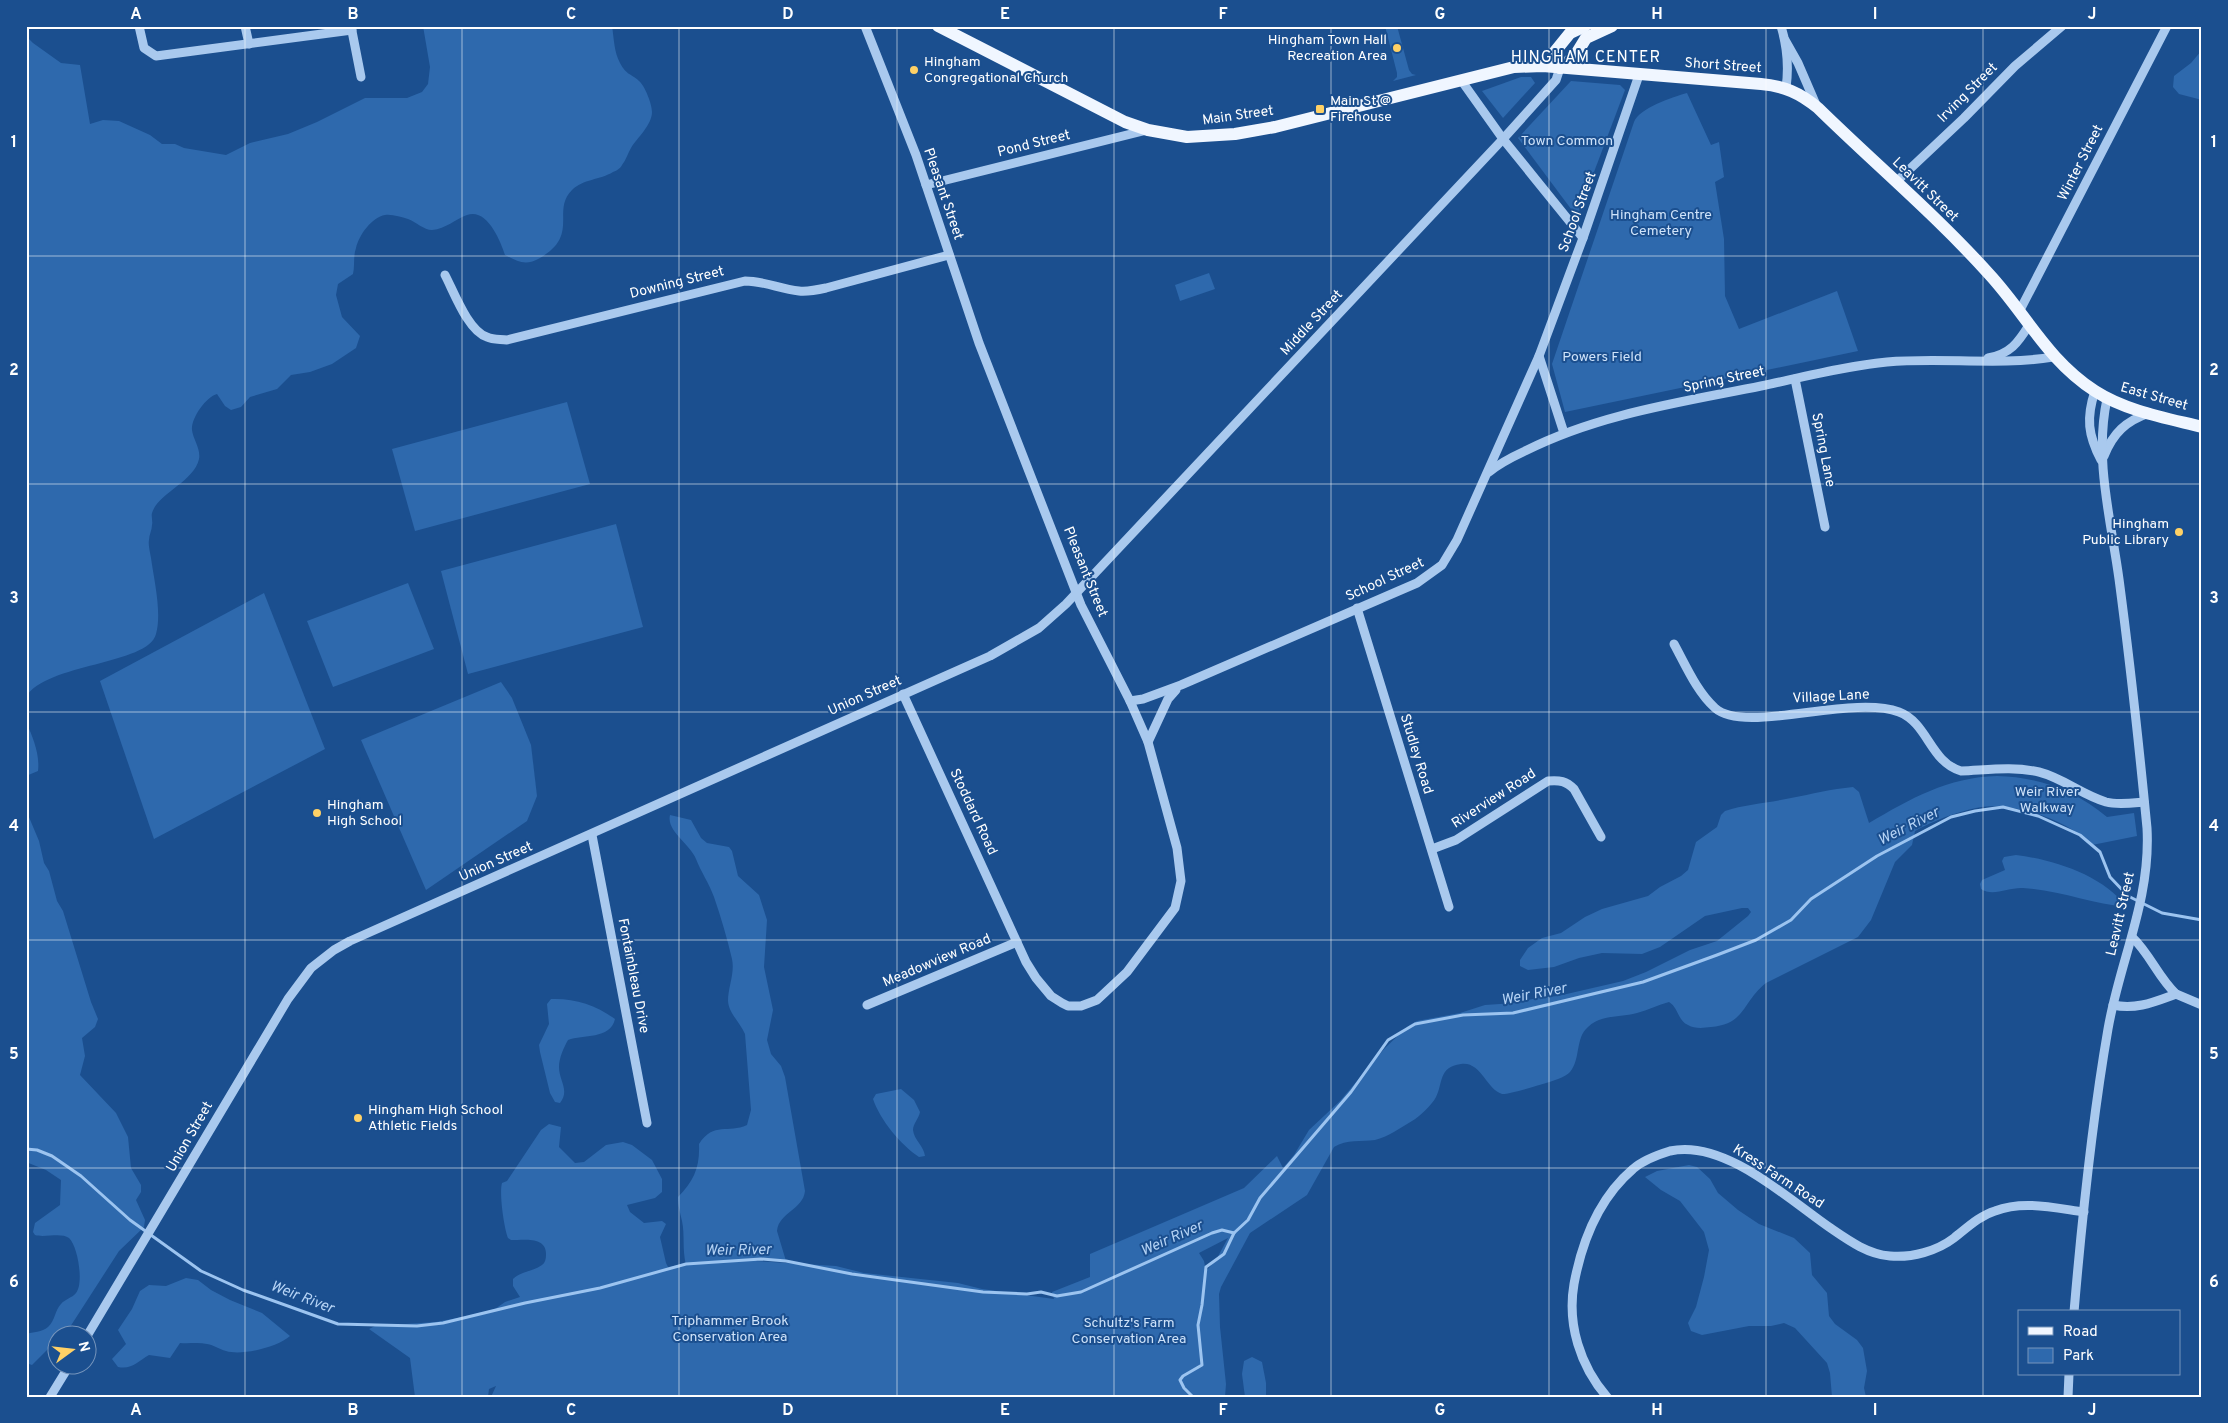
<svg xmlns="http://www.w3.org/2000/svg" width="2228" height="1423" viewBox="0 0 2228 1423" font-family="Overpass,sans-serif">
<rect width="100%" height="100%" fill="#1b4f8f"/>
<g fill="#2e69ad" fill-rule="evenodd">
<path d="M423 26H612C614 39 614 52 620 63 627 76 631 73 639 81 645 86 652 104 652 112 652 125 637 138 631 148 628 153 626 160 622 165 621 168 616 171 613 172 600 180 583 179 572 190 551 211 580 235 540 258 526 266 518 262 505 255 500 240 487 208 467 215 455 219 446 229 432 230 424 230 416 222 408 219 401 217 392 214 385 215 372 217 359 235 356 248 353 256 355 266 353 274L338 284 336 295 342 317 360 336 356 348 332 364 310 372 291 375 277 389 250 397 241 407 231 410 225 406 217 394C206 397 191 418 192 430 193 439 201 449 199 459 194 482 158 493 152 513 151 517 153 521 152 525 152 530 149 535 149 540 148 545 150 552 151 558 154 580 162 613 156 634 148 665 46 663 26 697V36L33 43 61 63 80 65 90 124 103 120 119 121 150 135 162 144H175L184 148 226 155 250 143 288 134 317 122 365 98H407L422 92 428 84 430 67Z"/>
<polygon points="1385,26 1397,26 1409,70 1412,74 1416,75 1393,81 1397,77 1397,73"/>
<polygon points="2202,50 2202,100 2179,94 2173,87 2174,76 2191,63"/>
<polygon points="1521,77 1531,77 1535,83 1503,118 1482,91"/>
<polygon points="1571,81 1620,85 1625,90 1577,217 1518,138"/>
<path d="M1687 93 1711 145 1719 142 1724 177 1715 182 1724 239 1725 296 1739 329 1837 291 1858 351 1565 412 1552 364 1634 122C1639 108 1673 97 1687 93Z"/>
<polygon points="1209,273 1215,289 1180,301 1175,285"/>
<polygon points="567,402 590,484 415,531 392,449"/>
<polygon points="616,524 643,627 468,674 441,571"/>
<polygon points="408,583 434,649 333,687 307,621"/>
<polygon points="264,593 325,749 154,839 100,681"/>
<polygon points="501,682 512,698 531,745 537,796 527,821 426,890 361,740"/>
<path d="M26 722C33 737 40 755 38 771L26 776Z"/>
<path d="M1997 776C2038 777 2075 790 2107 817L2134 813 2137 836 2092 845C2068 820 2011 800 1976 808 1956 812 1933 821 1915 831L1912 845 1895 862 1871 920 1858 937 1766 983C1742 1002 1746 1024 1711 1027 1703 1028 1695 1029 1688 1025 1678 1021 1678 1007 1669 1002 1658 1005 1648 1010 1637 1013 1619 1018 1602 1014 1588 1027 1575 1038 1581 1059 1570 1072 1566 1077 1552 1081 1546 1083 1540 1085 1506 1095 1502 1094 1486 1089 1481 1061 1461 1064 1438 1067 1443 1084 1436 1097 1432 1105 1419 1117 1412 1121 1400 1128 1388 1137 1375 1140 1361 1142 1347 1139 1334 1147L1307 1195 1250 1233 1221 1287 1219 1294 1220 1327 1226 1384 1225 1397H491L496 1386 489 1389 488 1397H415L410 1358 369 1329 375 1326 436 1322 468 1316 495 1309 505 1302 520 1297 513 1286V1279C521 1271 532 1272 542 1265 545 1263 546 1259 546 1255 547 1236 524 1240 511 1240L508 1238C504 1228 499 1193 502 1183L507 1181 541 1130 549 1124 561 1127 559 1147 575 1163 584 1162 606 1145 623 1142 632 1145 652 1160 662 1179V1192L655 1198 627 1205 630 1212 644 1223 662 1221 666 1224 660 1237 666 1263 668 1267 686 1265C682 1249 685 1235 682 1221 680 1212 678 1206 678 1197 694 1181 700 1167 699 1144 714 1121 728 1134 747 1125L751 1110 745 1034C740 1022 729 1014 728 1001 728 987 735 973 732 959 727 938 721 917 714 897 709 883 701 872 696 859 691 845 666 831 670 815L691 820 701 838 707 843 729 847 732 851 738 876 759 895 767 920 764 967 773 1010 767 1040 771 1054 781 1066 785 1077 805 1191C803 1210 779 1212 777 1231L786 1261 761 1259 755 1261 836 1266 864 1273 958 1283 982 1289 1054 1299 1052 1292 1090 1277V1254L1244 1188 1277 1156 1283 1168 1294 1155 1309 1130 1340 1101 1385 1048 1408 1026 1417 1021 1460 1013 1485 1005 1515 1003 1537 998 1558 996 1623 981 1646 972 1690 950 1717 941 1748 916 1751 912 1748 908H1742L1705 916 1660 947 1642 954 1602 953 1579 958 1554 967 1528 970 1520 966V960L1528 948 1542 938 1561 933 1585 917 1602 909 1648 896 1660 887 1681 876 1688 870 1696 842 1717 827 1721 815 1725 811C1746 804 1769 803 1791 798 1812 794 1831 789 1853 787L1859 792 1869 823C1910 799 1948 777 1997 776ZM1228 1238 1216 1260 1206 1271 1204 1261 1199 1253Z"/>
<path d="M26 810 39 841 44 863 49 871 57 901 63 911 91 1002 98 1019 95 1027 82 1038 85 1056 80 1075 116 1113 128 1137 131 1168 141 1185V1192L136 1200 145 1220 144 1227 119 1251 70 1327 62 1335 58 1336 57 1340 32 1365 26 1363V1334C33 1332 42 1332 48 1327 55 1321 55 1310 61 1304 65 1299 72 1298 76 1293 84 1284 78 1246 69 1238 61 1232 45 1238 35 1235L33 1232 35 1223 60 1205 61 1180 46 1170 26 1162Z"/>
<path d="M2016 855C2055 860 2102 875 2127 907 2092 904 2059 890 2023 888 2009 887 1993 897 1981 889L1980 884 1982 880 2005 870 2002 861 2004 857Z"/>
<path d="M551 999C574 998 596 1005 615 1019 610 1040 583 1034 568 1040 564 1047 559 1058 559 1067 559 1081 570 1090 560 1103L555 1102 550 1093 540 1052 539 1045 549 1024 547 1004Z"/>
<path d="M901 1089 914 1100 920 1112C919 1118 913 1124 913 1130 914 1140 924 1146 925 1156L919 1157C901 1145 880 1120 873 1099L876 1094Z"/>
<polygon points="1689,1165 1697,1167 1710,1179 1718,1193 1738,1210 1759,1224 1794,1238 1810,1253 1812,1275 1827,1293 1829,1316 1835,1324 1857,1340 1863,1348 1867,1371 1864,1388 1866,1397 1832,1397 1830,1373 1827,1363 1795,1328 1784,1323 1771,1326 1749,1326 1702,1335 1691,1331 1688,1323 1696,1307 1704,1277 1709,1250 1704,1232 1680,1201 1661,1190 1645,1177 1657,1171"/>
<path d="M186 1278 198 1280 211 1290 230 1300 262 1313 290 1336C278 1347 242 1356 226 1351 219 1349 214 1345 207 1344 198 1342 189 1344 180 1343L170 1358 149 1355C138 1361 132 1370 118 1367L112 1359 126 1344 118 1330 132 1309 140 1291 149 1285 166 1286Z"/>
<polygon points="1252,1357 1262,1362 1266,1383 1266,1397 1245,1397 1242,1374 1244,1361"/>
</g>
<g fill="none" stroke-linecap="round" stroke-linejoin="round">
<g stroke="#9cc4f0" stroke-width="3">
<polyline points="26,1149 37,1150 52,1156 81,1176 130,1220 201,1271 243,1290 338,1324 417,1326 443,1323 525,1303 600,1288 686,1264 761,1259 786,1261 852,1274 983,1292 1027,1294 1041,1292 1057,1296 1081,1292 1212,1233 1222,1230 1234,1233 1248,1220 1260,1198 1351,1092 1388,1040 1415,1024 1463,1015 1513,1013 1643,982 1717,955 1756,940 1791,920 1811,899 1877,856 1951,817 1975,811 2003,807 2038,816 2080,835 2100,852 2110,877 2128,896 2162,913 2202,920"/>
<polyline points="1193,1397 1184,1388 1180,1380 1183,1376 1202,1365 1198,1325 1202,1305 1206,1267 1224,1254 1234,1233"/>
</g>
<g stroke="#a9c9ee" stroke-width="9">
<polyline points="139,26 144,48 156,56 352,30"/>
<polyline points="245,26 249,44"/>
<polyline points="351,26 361,77"/>
<polyline points="865,26 916,155 979,343 1081,605 1130,701 1148,742 1177,848 1181,881 1175,908 1127,972 1097,1000 1081,1006 1068,1006 1062,1003 1051,996 1036,978 1026,962 903,694"/>
<path d="M1781 26C1787 46 1789 67 1786 88"/>
<polyline points="1785,40 1798,63 1817,107"/>
<polyline points="1461,80 1503,139 1583,238"/>
<polyline points="1896,182 1964,118 2015,66 2062,26"/>
<polyline points="926,185 1147,130"/>
<path d="M445 275C454 292 468 331 487 337 493 340 500 339 507 340L745 281C764 281 780 289 799 291 808 292 817 290 826 288L949 255"/>
<polyline points="2019,312 2167,26"/>
<polyline points="1539,356 1564,433"/>
<path d="M1988 358C2010 354 2018 343 2029 325"/>
<polyline points="1795,379 1825,527"/>
<path d="M2095 391C2086 418 2088 435 2101 460"/>
<path d="M2104 456C2113 433 2126 421 2149 413"/>
<path d="M1489 472C1500 463 1512 457 1525 451 1598 414 1682 402 1761 386 1803 377 1845 366 1887 362 1943 357 1998 366 2053 357"/>
<polyline points="1357,608 1449,907"/>
<path d="M1674 644C1686 666 1697 692 1715 708 1745 735 1851 694 1899 712 1928 723 1930 762 1961 771 1987 770 2013 766 2039 772 2063 778 2082 795 2106 802 2118 805 2132 803 2144 802"/>
<polyline points="1130,701 1143,699 1181,685 1417,583 1442,565 1457,540 1539,356 1583,238 1639,75"/>
<polyline points="1148,742 1168,699 1176,690"/>
<polyline points="592,835 647,1123"/>
<path d="M1432 849 1456 840 1548 781C1560 780 1566 781 1574 789L1601 837"/>
<path d="M2132 937C2150 954 2158 977 2176 994"/>
<polyline points="867,1005 1017,942"/>
<path d="M2113 1005C2136 1010 2154 1002 2176 994L2202 1005"/>
<path d="M2074 1312C2082 1218 2092 1121 2108 1029 2120 960 2151 900 2147 828 2139 745 2130 662 2119 579 2111 520 2094 459 2107 399"/>
<polyline points="87,1336 288,999 311,968 334,950 350,941 990,656 1039,628 1066,604 1503,139 1556,80 1560,68"/>
<polyline points="50,1397 69,1366"/>
<path d="M1607 1397C1580 1366 1567 1324 1574 1284 1582 1241 1599 1198 1633 1169 1643 1160 1657 1155 1670 1151 1724 1139 1787 1198 1829 1227 1848 1240 1867 1254 1890 1256 1912 1258 1937 1251 1954 1238 1967 1228 1979 1216 1995 1211 2023 1200 2055 1208 2084 1212"/>
<polyline points="2068,1397 2069,1374"/>
</g>
<g stroke="#f0f6ff" stroke-width="12">
<path d="M938 26 1125 122 1148 130 1187 137 1235 134 1275 127 1514 67 1543 66 1761 84C1784 86 1800 93 1818 108 1874 163 1936 215 1989 274 2026 314 2047 360 2095 391 2126 411 2166 418 2202 427"/>
<polyline points="1560,68 1575,56 1586,38 1612,26"/>
<polyline points="1560,68 1555,62 1553,54 1570,33 1585,26"/>
</g>
</g>
<path fill="none" stroke="#fff" stroke-width="1" stroke-opacity="0.55" d="M245 26V1397M462 26V1397M679 26V1397M897 26V1397M1114 26V1397M1331 26V1397M1549 26V1397M1766 26V1397M1983 26V1397M26 256H2202M26 484H2202M26 712H2202M26 940H2202M26 1168H2202"/>
<g fill="#ffd166" stroke="#1b4f8f" stroke-width="2">
<circle cx="1397" cy="48" r="5"/>
<circle cx="914" cy="70" r="5"/>
<rect x="1315" y="104" width="10" height="10" rx="2.5"/>
<circle cx="2179" cy="532" r="5"/>
<circle cx="317" cy="813" r="5"/>
<circle cx="358" cy="1118" r="5"/>
</g>
<g text-anchor="middle" dominant-baseline="central" stroke-width="4" stroke-linejoin="round" paint-order="stroke">
<g font-size="14" fill="#fff" stroke="#1b4f8f" text-anchor="start">
<text x="1387" y="40" text-anchor="end">Hingham Town Hall<tspan x="1387" dy="16">Recreation Area</tspan></text>
<text x="924" y="62">Hingham<tspan x="924" dy="16">Congregational Church</tspan></text>
<text x="1330" y="101">Main St @<tspan x="1330" dy="16">Firehouse</tspan></text>
<text x="2169" y="524" text-anchor="end">Hingham<tspan x="2169" dy="16">Public Library</tspan></text>
<text x="327" y="805">Hingham<tspan x="327" dy="16">High School</tspan></text>
<text x="368" y="1110">Hingham High School<tspan x="368" dy="16">Athletic Fields</tspan></text>
</g>
<g font-size="14" fill="#fff" stroke="#1b4f8f">
<text transform="translate(1723 66) rotate(4)">Short Street</text>
<text transform="translate(1968 93) rotate(-45)">Irving Street</text>
<text transform="translate(1238 116) rotate(-8)">Main Street</text>
<text transform="translate(1034 144) rotate(-14)">Pond Street</text>
<text transform="translate(2081 163) rotate(-63)">Winter Street</text>
<text transform="translate(1925 190) rotate(44)">Leavitt Street</text>
<text transform="translate(943 194) rotate(71)">Pleasant Street</text>
<text transform="translate(1578 212) rotate(-70)">School Street</text>
<text transform="translate(677 283) rotate(-14)">Downing Street</text>
<text transform="translate(1312 323) rotate(-47)">Middle Street</text>
<text transform="translate(1724 380) rotate(-12)">Spring Street</text>
<text transform="translate(2154 397) rotate(16)">East Street</text>
<text transform="translate(1823 450) rotate(79)">Spring Lane</text>
<text transform="translate(1085 572) rotate(68)">Pleasant Street</text>
<text transform="translate(1385 580) rotate(-25)">School Street</text>
<text transform="translate(865 696) rotate(-24)">Union Street</text>
<text transform="translate(1831 697) rotate(-3)">Village Lane</text>
<text transform="translate(1416 754) rotate(73)">Studley Road</text>
<text transform="translate(1494 799) rotate(-33)">Riverview Road</text>
<text transform="translate(973 812) rotate(65)">Stoddard Road</text>
<text transform="translate(496 862) rotate(-24)">Union Street</text>
<text transform="translate(2121 914) rotate(-77)">Leavitt Street</text>
<text transform="translate(937 961) rotate(-23)">Meadowview Road</text>
<text transform="translate(633 976) rotate(79)">Fontainbleau Drive</text>
<text transform="translate(190 1137) rotate(-60)">Union Street</text>
<text transform="translate(1778 1177) rotate(33)">Kress Farm Road</text>
</g>
<g font-size="14" fill="#cfe3fa" stroke="#1b4f8f">
<text x="1567" y="141">Town Common</text>
<text x="1661" y="215">Hingham Centre<tspan x="1661" dy="16">Cemetery</tspan></text>
<text x="1602" y="357">Powers Field</text>
<text x="2047" y="792">Weir River<tspan x="2047" dy="16">Walkway</tspan></text>
<text x="730" y="1321">Triphammer Brook<tspan x="730" dy="16">Conservation Area</tspan></text>
<text x="1129" y="1323">Schultz's Farm<tspan x="1129" dy="16">Conservation Area</tspan></text>
</g>
<g font-size="15" font-style="italic" fill="#b5d3f5" stroke="#1b4f8f">
<text transform="translate(1909 827) rotate(-27)">Weir River</text>
<text transform="translate(1534 995) rotate(-11)">Weir River</text>
<text transform="translate(1172 1239) rotate(-24)">Weir River</text>
<text transform="translate(738 1251) rotate(-1)">Weir River</text>
<text transform="translate(302 1298) rotate(21)">Weir River</text>
</g>
<g font-size="16" letter-spacing="1" fill="#fff" stroke="#1b4f8f">
<text x="1586" y="58">HINGHAM CENTER</text>
</g>
</g>
<rect width="2228" height="1423" fill="none" stroke="#1b4f8f" stroke-width="55"/>
<rect x="2018" y="1310" width="162" height="65" fill="#1b4f8f" stroke="#7695bc"/>
<rect x="2028" y="1327" width="25" height="8" fill="#f0f6ff" stroke="#7695bc"/>
<text x="2063" y="1336" font-size="15" fill="#ffffff">Road</text>
<rect x="2028" y="1348" width="25" height="15" fill="#2e69ad" stroke="#7695bc"/>
<text x="2063" y="1360" font-size="15" fill="#ffffff">Park</text>
<g transform="translate(72 1350) rotate(75)"><circle r="24" fill="#1b4f8f" stroke="#7695bc"/>
<path d="M0-4L9 19L0 12L-9 19Z" fill="#ffd166"/>
<text y="-8" font-size="14" font-weight="bold" text-anchor="middle" fill="#ffffff">N</text>
</g>
<rect x="28" y="28" width="2172" height="1368" fill="none" stroke="#fff" stroke-width="2"/>
<g font-size="16" text-anchor="middle" font-weight="bold" fill="#fff">
<text x="136" y="19">A</text>
<text x="353" y="19">B</text>
<text x="571" y="19">C</text>
<text x="788" y="19">D</text>
<text x="1005" y="19">E</text>
<text x="1223" y="19">F</text>
<text x="1440" y="19">G</text>
<text x="1657" y="19">H</text>
<text x="1875" y="19">I</text>
<text x="2092" y="19">J</text>
<text x="14" y="147">1</text>
<text x="2214" y="147">1</text>
<text x="14" y="375">2</text>
<text x="2214" y="375">2</text>
<text x="14" y="603">3</text>
<text x="2214" y="603">3</text>
<text x="14" y="831">4</text>
<text x="2214" y="831">4</text>
<text x="14" y="1059">5</text>
<text x="2214" y="1059">5</text>
<text x="14" y="1287">6</text>
<text x="2214" y="1287">6</text>
<text x="136" y="1415">A</text>
<text x="353" y="1415">B</text>
<text x="571" y="1415">C</text>
<text x="788" y="1415">D</text>
<text x="1005" y="1415">E</text>
<text x="1223" y="1415">F</text>
<text x="1440" y="1415">G</text>
<text x="1657" y="1415">H</text>
<text x="1875" y="1415">I</text>
<text x="2092" y="1415">J</text>
</g>
</svg>
